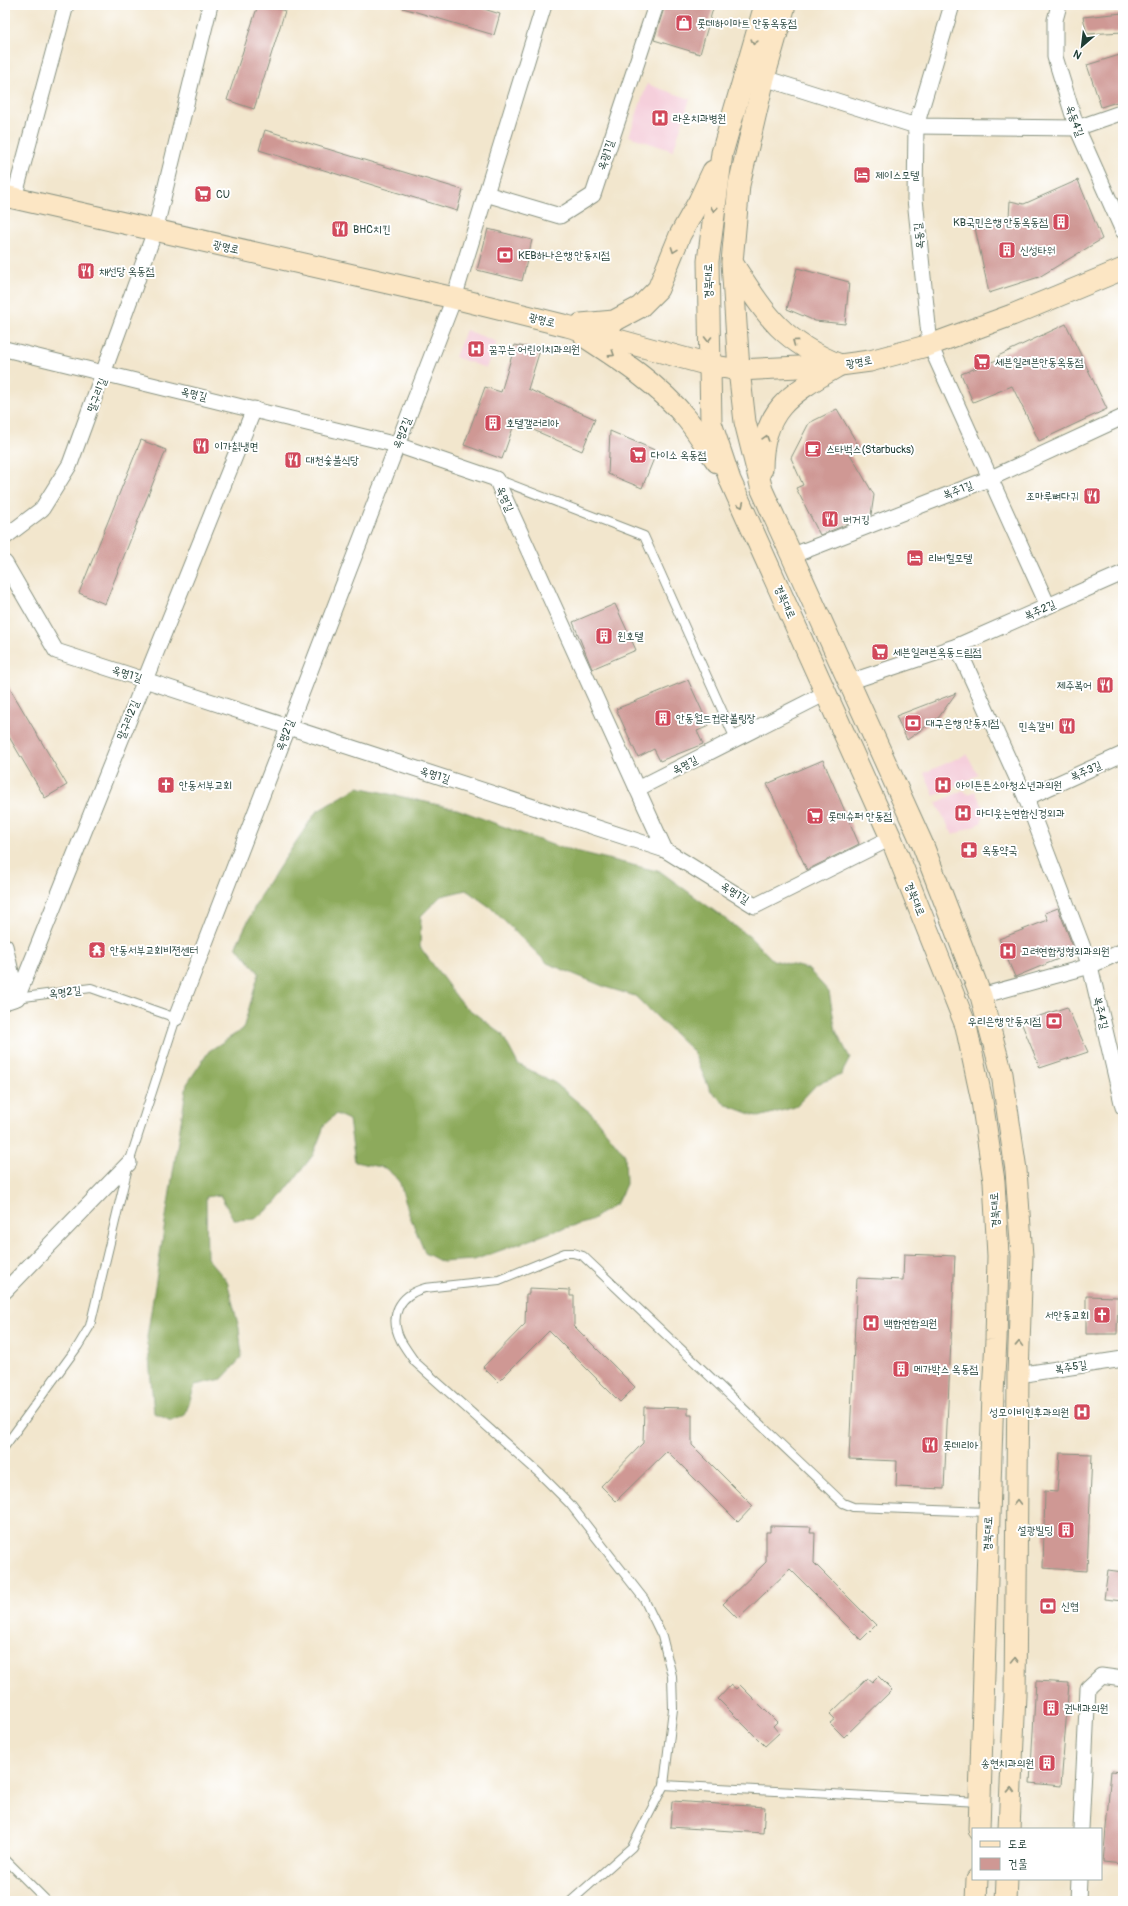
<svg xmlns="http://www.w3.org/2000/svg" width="1128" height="1906" viewBox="0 0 1128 1906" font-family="Pangolin,'Poor Story',sans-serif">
<rect width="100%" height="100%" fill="#fff"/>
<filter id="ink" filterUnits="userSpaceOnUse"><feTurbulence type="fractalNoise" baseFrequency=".025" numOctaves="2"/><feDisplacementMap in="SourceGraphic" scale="8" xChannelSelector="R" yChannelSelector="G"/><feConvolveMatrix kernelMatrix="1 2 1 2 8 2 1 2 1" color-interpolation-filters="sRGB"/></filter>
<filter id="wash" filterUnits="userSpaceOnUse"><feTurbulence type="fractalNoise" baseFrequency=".012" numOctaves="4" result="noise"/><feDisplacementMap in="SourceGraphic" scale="16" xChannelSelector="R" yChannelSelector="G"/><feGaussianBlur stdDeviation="0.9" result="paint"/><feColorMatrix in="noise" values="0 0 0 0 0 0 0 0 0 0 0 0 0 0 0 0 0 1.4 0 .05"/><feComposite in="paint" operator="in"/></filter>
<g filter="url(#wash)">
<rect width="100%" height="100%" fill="#f2e6cd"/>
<g fill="#f5cfdb">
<polygon points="647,84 690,99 673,151 629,136"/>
<polygon points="466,330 497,342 486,368 455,357"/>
<polygon points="967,754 978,775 934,796 924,773"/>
<polygon points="963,790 968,794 975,791 985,811 981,823 953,835 936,803"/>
</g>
<polygon fill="#8daa5c" stroke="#567448" points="358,787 457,809 555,846 661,872 750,937 773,960 808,969 829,992 836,1031 850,1058 841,1075 817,1084 795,1107 759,1117 727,1105 710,1090 693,1051 635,996 605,987 547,963 490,907 466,890 441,896 421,916 420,947 462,1004 502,1034 518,1064 555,1083 593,1115 625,1155 626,1184 617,1203 588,1222 557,1230 474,1260 442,1262 425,1253 409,1214 399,1180 385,1168 355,1162 349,1120 336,1114 325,1124 313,1155 276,1203 255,1219 234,1220 220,1195 206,1197 207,1258 227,1281 239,1328 242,1357 222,1379 195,1385 185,1415 171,1421 154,1413 147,1337 187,1084 209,1051 243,1029 259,973 236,946 260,896 316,812"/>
<g id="blocks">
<g fill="#cf9894">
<polygon points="258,5 265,5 285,11 254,109 227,100"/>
<polygon points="404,5 471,5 500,14 494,35 403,8"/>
<polygon points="665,5 714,5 700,54 654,40"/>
<polygon points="1123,13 1123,32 1087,34 1083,17"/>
<polygon points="1123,54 1123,100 1101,107 1087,65"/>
<polygon points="265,130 463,190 457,211 259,150"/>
<polygon points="1078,180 1102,239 1039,277 989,293 974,223 1009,218 1010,201 1024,204"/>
<polygon points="488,229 532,240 522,281 477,270"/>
<polygon points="797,268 849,282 845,324 815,321 787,309"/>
<polygon points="1066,324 1107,409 1039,441 1012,386 973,402 961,374 999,359 998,356"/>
<polygon points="515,345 540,350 528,389 595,419 582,451 515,422 502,459 464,445 485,387 501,392"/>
<polygon points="837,409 861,450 850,454 874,495 871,515 820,535 796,488 803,485 791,458 809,423"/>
<polygon points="610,431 657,451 642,488 608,474"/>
<polygon points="141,440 166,450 105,604 79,593"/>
<polygon points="615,604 636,650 592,669 573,622"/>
<polygon points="5,680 67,785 45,798 5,730"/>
<polygon points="688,680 709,726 697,731 703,744 660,761 654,749 638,757 616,709"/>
<polygon points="956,693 939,717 907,740 896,716"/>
<polygon points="823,760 859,844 807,870 767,784"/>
<polygon points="1058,908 1075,952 1015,977 999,939 1048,920 1045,913"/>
<polygon points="1067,1007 1088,1052 1040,1068 1021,1022"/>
<polygon points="904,1254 955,1256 944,1489 896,1487 897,1461 849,1459 857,1278 903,1280"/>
<polygon points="529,1288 570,1290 570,1296 574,1296 574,1326 635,1387 620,1402 549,1331 498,1382 483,1367 525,1324 526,1294 529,1294"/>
<polygon points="1086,1296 1118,1297 1117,1334 1086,1334"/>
<polygon points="644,1407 688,1408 688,1415 692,1415 692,1445 753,1506 738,1522 667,1451 616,1501 601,1486 643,1443"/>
<polygon points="1060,1453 1092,1454 1087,1571 1043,1568 1045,1491 1057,1492"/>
<polygon points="770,1526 811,1527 810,1533 815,1533 814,1563 876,1625 861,1640 790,1569 738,1619 723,1604 766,1562 766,1532 770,1532"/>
<polygon points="1108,1570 1123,1572 1123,1601 1104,1599"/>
<polygon points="878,1676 892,1690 844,1737 830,1723 835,1719 830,1714 867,1678 872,1682"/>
<polygon points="1036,1681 1069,1683 1061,1786 1030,1783"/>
<polygon points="731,1685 736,1689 740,1685 777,1722 773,1726 779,1733 765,1746 718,1699"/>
<polygon points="1111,1771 1123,1772 1123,1864 1103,1862"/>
<polygon points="672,1801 765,1807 763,1833 670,1827"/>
</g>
</g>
</g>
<g filter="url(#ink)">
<use href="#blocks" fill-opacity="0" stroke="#889280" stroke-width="1"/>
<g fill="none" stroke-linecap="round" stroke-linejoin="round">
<g stroke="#889280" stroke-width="10">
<g id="lane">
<polyline points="497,479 644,536 735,739"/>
<polyline points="5,1446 78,1346 90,1326 129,1163 176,1018 91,988 17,998"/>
<path d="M979 1802 664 1785 673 1709 672 1676 662 1636 644 1599 570 1504 539 1473 415 1362C410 1355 405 1348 401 1341 388 1316 399 1295 425 1288L499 1280 565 1253H573L583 1256 843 1503 853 1507 988 1512"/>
<polyline points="5,1859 47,1901"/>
<polyline points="571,1901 632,1847 664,1785"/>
</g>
</g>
<g stroke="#889280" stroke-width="17">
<g id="street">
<polyline points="952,5 916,126 915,199 930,345 1048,606"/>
<polyline points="1059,5 1055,20 1055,57 1077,128 1123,231"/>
<polyline points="764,78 916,126 1077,128 1123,112"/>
<polyline points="486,194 560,216 593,195 656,5"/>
<polyline points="14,198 66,5"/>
<polyline points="5,349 397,445 496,479 665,850"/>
<polyline points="5,537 42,509 70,464 155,231 210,5"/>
<polyline points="791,556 991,478 1123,417"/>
<polyline points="5,563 56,651 665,850 755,906 891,838"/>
<polyline points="957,646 1026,798 1090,966 1123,1107"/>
<polyline points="849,682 957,646 1123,573"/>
<polyline points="637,789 826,693"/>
<polyline points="1026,798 1123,754"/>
<polyline points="5,946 17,998"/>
<polyline points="981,996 1090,966 1123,951"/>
<polyline points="5,1002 17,998 254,409"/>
<polyline points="176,1018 454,298 544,5"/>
<polyline points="5,1291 129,1163"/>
<polyline points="1018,1375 1123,1359"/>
<polyline points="1081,1829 1088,1688 1101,1676 1123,1679"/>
<polyline points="1078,1901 1079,1879"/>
</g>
</g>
<g stroke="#889280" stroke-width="23">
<g id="secondary">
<polyline points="765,5 722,153 708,261 711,423 730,480 891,838 966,1026 982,1101 994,1181 998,1256 996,1340 993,1393 979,1829"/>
<polyline points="785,5 764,78 739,185 732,262 739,370 745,422 762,490 922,843 981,996 1002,1074 1016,1170 1022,1256 1018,1375 1015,1695 1009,1829"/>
<polyline points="5,196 454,298 567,326 709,365 739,370 840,365 870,361 930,345 1012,315 1123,269"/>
<path d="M733 264C766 315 781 341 840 365 792 393 762 408 762 469"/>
<polyline points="581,324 614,321 640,307 658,289 680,235 699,201 713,171"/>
<path d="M585 337C622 361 659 385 687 419 698 433 707 448 717 462"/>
<polyline points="976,1901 977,1879"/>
<polyline points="1006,1901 1007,1879"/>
</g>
</g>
<use href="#lane" stroke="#fff" stroke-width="8"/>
<use href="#street" stroke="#fff" stroke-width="15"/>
<use href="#secondary" stroke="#fce6c4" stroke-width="21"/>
</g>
<defs><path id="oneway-chevron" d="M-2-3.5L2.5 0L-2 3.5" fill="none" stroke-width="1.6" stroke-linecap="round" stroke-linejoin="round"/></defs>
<g stroke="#8e927c">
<use href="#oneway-chevron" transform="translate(754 42) rotate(106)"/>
<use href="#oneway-chevron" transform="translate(714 209) rotate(97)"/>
<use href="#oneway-chevron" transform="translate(674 250) rotate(110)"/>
<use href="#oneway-chevron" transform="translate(708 339) rotate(90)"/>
<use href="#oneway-chevron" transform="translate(795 342) rotate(-144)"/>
<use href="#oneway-chevron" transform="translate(612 354) rotate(33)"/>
<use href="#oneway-chevron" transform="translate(766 438) rotate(-73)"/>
<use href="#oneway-chevron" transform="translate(741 505) rotate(66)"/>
<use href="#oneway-chevron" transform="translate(1019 1344) rotate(-88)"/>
<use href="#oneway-chevron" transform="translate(1017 1502) rotate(-89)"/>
<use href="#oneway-chevron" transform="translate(1015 1660) rotate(-89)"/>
<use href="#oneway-chevron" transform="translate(1011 1790) rotate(-88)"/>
</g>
</g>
<defs>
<g id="shop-square" transform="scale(0.9)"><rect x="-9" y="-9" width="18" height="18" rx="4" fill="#d1495b" stroke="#fff"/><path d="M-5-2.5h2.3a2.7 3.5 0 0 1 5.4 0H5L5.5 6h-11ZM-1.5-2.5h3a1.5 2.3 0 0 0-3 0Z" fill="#fff"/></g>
<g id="hospital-square" transform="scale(0.9)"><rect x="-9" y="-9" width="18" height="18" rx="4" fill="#d1495b" stroke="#fff"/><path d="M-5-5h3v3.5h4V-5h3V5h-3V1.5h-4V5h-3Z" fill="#fff"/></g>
<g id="hotel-square" transform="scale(0.9)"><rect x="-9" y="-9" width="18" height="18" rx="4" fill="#d1495b" stroke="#fff"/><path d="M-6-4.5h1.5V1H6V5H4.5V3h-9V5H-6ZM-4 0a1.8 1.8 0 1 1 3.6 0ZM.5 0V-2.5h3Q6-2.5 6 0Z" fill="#fff"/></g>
<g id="supermarket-square" transform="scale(0.9)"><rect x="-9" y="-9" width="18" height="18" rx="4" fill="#d1495b" stroke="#fff"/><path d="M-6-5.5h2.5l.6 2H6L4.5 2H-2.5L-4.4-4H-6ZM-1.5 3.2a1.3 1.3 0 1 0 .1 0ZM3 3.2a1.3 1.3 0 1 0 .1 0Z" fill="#fff"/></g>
<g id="building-square" transform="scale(0.9)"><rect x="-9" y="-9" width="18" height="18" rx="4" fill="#d1495b" stroke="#fff"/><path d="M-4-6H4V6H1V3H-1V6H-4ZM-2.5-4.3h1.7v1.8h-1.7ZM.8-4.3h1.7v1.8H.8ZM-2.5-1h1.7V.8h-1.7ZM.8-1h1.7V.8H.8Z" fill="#fff"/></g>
<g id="restaurant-square" transform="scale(0.9)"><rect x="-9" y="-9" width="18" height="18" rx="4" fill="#d1495b" stroke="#fff"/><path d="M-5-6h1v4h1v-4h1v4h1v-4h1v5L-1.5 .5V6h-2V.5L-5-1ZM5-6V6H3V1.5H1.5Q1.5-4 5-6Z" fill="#fff"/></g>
<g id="bank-square" transform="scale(0.9)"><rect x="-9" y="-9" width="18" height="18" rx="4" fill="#d1495b" stroke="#fff"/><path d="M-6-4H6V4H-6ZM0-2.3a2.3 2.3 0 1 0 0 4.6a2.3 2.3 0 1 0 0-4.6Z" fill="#fff"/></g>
<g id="cafe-square" transform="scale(0.9)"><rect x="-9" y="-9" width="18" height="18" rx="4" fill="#d1495b" stroke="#fff"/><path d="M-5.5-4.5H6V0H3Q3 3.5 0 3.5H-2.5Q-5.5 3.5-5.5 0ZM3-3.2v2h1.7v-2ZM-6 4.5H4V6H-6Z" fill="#fff"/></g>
<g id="church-square" transform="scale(0.9)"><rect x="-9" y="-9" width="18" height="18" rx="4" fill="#d1495b" stroke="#fff"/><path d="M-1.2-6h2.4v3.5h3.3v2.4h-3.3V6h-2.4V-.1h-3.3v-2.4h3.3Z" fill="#fff"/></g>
<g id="pharmacy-square" transform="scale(0.9)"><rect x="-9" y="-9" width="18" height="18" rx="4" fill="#d1495b" stroke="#fff"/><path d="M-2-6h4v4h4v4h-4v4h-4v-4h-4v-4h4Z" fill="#fff"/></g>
<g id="temple-square" transform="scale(0.9)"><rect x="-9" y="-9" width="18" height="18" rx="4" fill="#d1495b" stroke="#fff"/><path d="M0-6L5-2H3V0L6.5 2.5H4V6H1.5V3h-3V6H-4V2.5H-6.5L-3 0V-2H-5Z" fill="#fff"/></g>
</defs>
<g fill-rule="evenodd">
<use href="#shop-square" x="684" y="23"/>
<use href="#hospital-square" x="660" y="118"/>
<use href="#hotel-square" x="862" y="175"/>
<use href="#supermarket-square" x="203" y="194"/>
<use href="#building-square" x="1061" y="222"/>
<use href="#restaurant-square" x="340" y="229"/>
<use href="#building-square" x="1007" y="250"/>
<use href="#bank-square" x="505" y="255"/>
<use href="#restaurant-square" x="86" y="271"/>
<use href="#hospital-square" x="476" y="349"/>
<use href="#supermarket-square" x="982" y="362"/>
<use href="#building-square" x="493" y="423"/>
<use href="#restaurant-square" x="201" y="446"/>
<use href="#cafe-square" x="813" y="449"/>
<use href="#supermarket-square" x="638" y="455"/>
<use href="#restaurant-square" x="293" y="460"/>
<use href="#restaurant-square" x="1092" y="496"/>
<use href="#restaurant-square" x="830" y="519"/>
<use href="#hotel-square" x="915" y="558"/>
<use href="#building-square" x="604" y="636"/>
<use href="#supermarket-square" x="880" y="652"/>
<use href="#restaurant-square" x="1105" y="685"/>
<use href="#building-square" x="663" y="718"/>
<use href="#bank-square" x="913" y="723"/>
<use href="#restaurant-square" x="1067" y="726"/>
<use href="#church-square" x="166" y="785"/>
<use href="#hospital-square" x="943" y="785"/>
<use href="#hospital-square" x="963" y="813"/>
<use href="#supermarket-square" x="815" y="816"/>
<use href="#pharmacy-square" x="969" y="850"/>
<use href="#temple-square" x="97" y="950"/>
<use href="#hospital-square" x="1008" y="951"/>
<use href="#bank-square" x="1054" y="1021"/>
<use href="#church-square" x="1102" y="1315"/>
<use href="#hospital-square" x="871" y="1323"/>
<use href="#building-square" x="901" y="1369"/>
<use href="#hospital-square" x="1082" y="1412"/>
<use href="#restaurant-square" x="930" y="1445"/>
<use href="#building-square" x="1066" y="1530"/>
<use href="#bank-square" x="1048" y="1606"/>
<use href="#building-square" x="1051" y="1708"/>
<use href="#building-square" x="1047" y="1763"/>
</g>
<g text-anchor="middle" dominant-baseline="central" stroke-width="4" stroke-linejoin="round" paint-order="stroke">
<g font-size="11" fill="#1f3d34" stroke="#fff" text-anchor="start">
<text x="697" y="23">롯데하이마트 안동옥동점</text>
<text x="673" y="118">라온치과병원</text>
<text x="875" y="175">제이스모텔</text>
<text x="216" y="194">CU</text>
<text x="1048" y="222" text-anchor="end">KB국민은행 안동옥동점</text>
<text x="353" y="229">BHC치킨</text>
<text x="1020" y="250">신성타워</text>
<text x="518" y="255">KEB하나은행 안동지점</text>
<text x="99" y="271">채선당 옥동점</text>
<text x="489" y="349">꿈꾸는 어린이치과의원</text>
<text x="995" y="362">세븐일레븐안동옥동점</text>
<text x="506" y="423">호텔갤러리아</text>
<text x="214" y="446">이가칡냉면</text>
<text x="826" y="449">스타벅스(Starbucks)</text>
<text x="651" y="455">다이소 옥동점</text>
<text x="306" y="460">대천숯불식당</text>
<text x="1079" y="496" text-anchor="end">조마루뼈다귀</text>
<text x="843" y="519">버거킹</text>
<text x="928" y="558">리버힐모텔</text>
<text x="617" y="636">윈호텔</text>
<text x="893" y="652">세븐일레븐옥동드림점</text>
<text x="1092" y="685" text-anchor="end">제주복어</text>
<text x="676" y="718">안동월드컵락볼링장</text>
<text x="926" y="723">대구은행 안동지점</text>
<text x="1054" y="726" text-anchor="end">민속갈비</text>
<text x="179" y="785">안동서부교회</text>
<text x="956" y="785">아이튼튼소아청소년과의원</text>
<text x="976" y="813">마디웃는연합신경외과</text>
<text x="828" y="816">롯데슈퍼 안동점</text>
<text x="982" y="850">옥동약국</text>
<text x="110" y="950">안동서부교회비젼센터</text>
<text x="1021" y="951">고려연합정형외과의원</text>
<text x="1041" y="1021" text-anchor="end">우리은행 안동지점</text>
<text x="1089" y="1315" text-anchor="end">서안동교회</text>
<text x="884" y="1323">백합연합의원</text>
<text x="914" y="1369">메가박스 옥동점</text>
<text x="1069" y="1412" text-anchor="end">성모이비인후과의원</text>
<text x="943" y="1445">롯데리아</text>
<text x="1053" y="1530" text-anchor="end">설광빌딩</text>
<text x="1061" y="1606">신협</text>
<text x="1064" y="1708">권내과의원</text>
<text x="1034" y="1763" text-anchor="end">송현치과의원</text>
</g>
<g font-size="11" fill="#1f3d34" stroke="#fff">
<text transform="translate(1075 121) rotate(70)">옥동4길</text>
<text transform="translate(606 155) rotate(-72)">옥광1길</text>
<text transform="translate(919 236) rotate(-96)">옥동길</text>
<text transform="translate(226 247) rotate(13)">광명로</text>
<text transform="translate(708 281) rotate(-90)">경북대로</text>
<text transform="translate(542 320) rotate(14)">광명로</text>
<text transform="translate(859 362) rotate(-10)">광명로</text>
<text transform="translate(194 394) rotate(14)">옥명길</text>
<text transform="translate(97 395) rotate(-69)">말구리길</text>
<text transform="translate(402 433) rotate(-69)">옥명2길</text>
<text transform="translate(958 490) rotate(-21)">복주1길</text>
<text transform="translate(505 499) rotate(66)">옥명길</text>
<text transform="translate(785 602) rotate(66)">경북대로</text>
<text transform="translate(1040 610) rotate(-24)">복주2길</text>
<text transform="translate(127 674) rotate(18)">옥명1길</text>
<text transform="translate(128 720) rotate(-68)">말구리2길</text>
<text transform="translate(285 735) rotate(-69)">옥명2길</text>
<text transform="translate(685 765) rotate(-27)">옥명길</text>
<text transform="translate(1086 771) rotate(-24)">복주3길</text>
<text transform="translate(435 775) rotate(18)">옥명1길</text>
<text transform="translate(735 893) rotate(32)">옥명1길</text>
<text transform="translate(915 899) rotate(68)">경북대로</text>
<text transform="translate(65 992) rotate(-7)">옥명2길</text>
<text transform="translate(1101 1013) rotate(77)">복주4길</text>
<text transform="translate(995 1210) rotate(-93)">경북대로</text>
<text transform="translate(1071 1367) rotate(-9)">복주5길</text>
<text transform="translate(988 1534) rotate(-88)">경북대로</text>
</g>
</g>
<rect width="1128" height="1906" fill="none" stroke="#fff" stroke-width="20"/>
<rect x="972" y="1828" width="130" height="52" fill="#ffffff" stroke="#a5b1ae"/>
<rect x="980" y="1841" width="20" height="6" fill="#fce6c4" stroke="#a5b1ae"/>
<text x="1008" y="1848" font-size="12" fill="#1f3d34">도로</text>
<rect x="980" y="1858" width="20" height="12" fill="#cf9894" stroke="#a5b1ae"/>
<text x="1008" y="1868" font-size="12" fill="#1f3d34">건물</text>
<g transform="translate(1082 46) rotate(208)" stroke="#ffffff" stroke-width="3" paint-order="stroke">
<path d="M0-3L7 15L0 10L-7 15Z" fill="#1f3d34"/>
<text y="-6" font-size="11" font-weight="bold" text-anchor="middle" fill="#1f3d34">N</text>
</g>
</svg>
